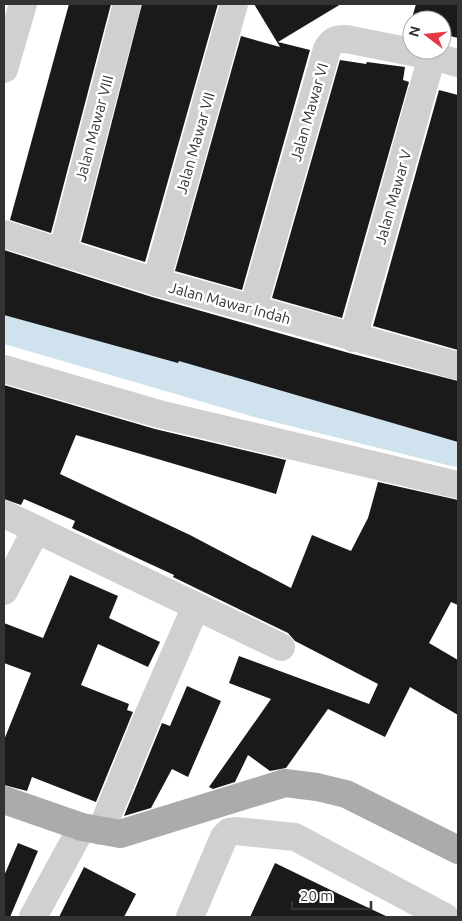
<svg xmlns="http://www.w3.org/2000/svg" width="462" height="921" viewBox="0 0 462 921" font-family="Ubuntu,sans-serif">
<rect width="100%" height="100%" fill="#fff"/>
<g fill="none" stroke-linecap="round" stroke-linejoin="round">
<polyline stroke="#cfe2ee" stroke-width="48" points="4,319 265,395 458,443"/>
</g>
<g fill="#1a1a1a">
<polygon points="69,4 111,4 51,233 10,220"/>
<polygon points="142,4 218,4 145,262 81,242"/>
<polygon points="254,4 341,4 278,42 310,50 242,290 175,271 241,36 280,47"/>
<polygon points="416,4 458,4 458,38 442,34 442,20 412,20 412,26 410,25"/>
<polygon points="340,60 366,64 367,62 405,67 403,80 409,82 342,318 272,298"/>
<polygon points="439,90 458,95 458,350 373,326"/>
<polygon points="4,250 152,297 349,353 458,381 458,442 179,361 178,363 4,315"/>
<polygon points="4,385 155,429 286,460 276,494 76,435 60,474 190,535 291,588 312,535 351,551 368,518 378,482 458,500 458,605 451,602 429,643 458,660 458,715 410,687 385,737 328,709 286,768 270,771 248,755 235,782 213,789 209,787 271,699 229,683 239,656 369,704 378,684 295,641 288,633 173,577 174,575 72,528 75,521 24,499 21,505 4,499"/>
<polygon points="70,575 118,596 109,618 160,642 148,667 98,644 81,685 129,704 127,710 133,712 96,802 32,777 27,791 4,785 4,740 31,673 4,663 4,623 43,638"/>
<polygon points="187,686 221,701 188,777 172,769 151,808 124,816 162,723 170,726"/>
<polygon points="18,843 38,851 10,917 4,917 4,876"/>
<polygon points="275,863 341,895 388,917 250,917"/>
<polygon points="84,867 136,894 124,917 59,917"/>
</g>
<g fill="none" stroke-linecap="round" stroke-linejoin="round">
<g stroke="#d0d0d0" stroke-width="28">
<polyline points="4,69 23,4"/>
<polyline points="4,234 156,282 458,366"/>
<polyline points="62,253 127,4"/>
<polyline points="156,282 234,4"/>
<path d="M253 308 327 49C332 40 336 39 346 39L432 56 458 63"/>
<polyline points="353,338 432,56"/>
<polyline points="4,369 159,414 458,485"/>
<polyline points="4,514 281,647"/>
<polyline points="4,591 36,530"/>
<polyline points="101,831 148,716 196,606"/>
<polyline points="33,917 82,827"/>
<polyline points="190,917 224,837 229,832 235,831 295,837 445,917"/>
</g>
<polyline stroke="#ababab" stroke-width="28" points="4,800 82,827 120,834 285,783 317,787 346,794 458,850"/>
</g>
<g text-anchor="middle" dominant-baseline="central" stroke-width="5" stroke-linejoin="round" paint-order="stroke">
<g font-size="15" fill="#333" stroke="#fff">
<text transform="translate(309 112) rotate(-74)">Jalan Mawar VI</text>
<text transform="translate(94 128) rotate(-75)">Jalan Mawar VIII</text>
<text transform="translate(195 143) rotate(-74)">Jalan Mawar VII</text>
<text transform="translate(393 197) rotate(-74)">Jalan Mawar V</text>
<text transform="translate(230 303) rotate(15)">Jalan Mawar Indah</text>
</g>
</g>
<rect width="462" height="921" fill="none" stroke="#333333" stroke-width="10"/>
<g transform="translate(427 35) rotate(286)"><circle r="24" fill="#ffffff" stroke="#adadad"/>
<path d="M0-4L9 19L0 12L-9 19Z" fill="#e63946"/>
<text y="-8" font-size="14" font-weight="bold" text-anchor="middle" fill="#333333">N</text>
</g>
<path d="M292 901v8h79v-8" fill="none" stroke="#333333" stroke-width="2.5"/>
<text x="300" y="901" font-size="15" fill="#333333" stroke="#ffffff" stroke-width="4" paint-order="stroke">20 m</text>
</svg>
